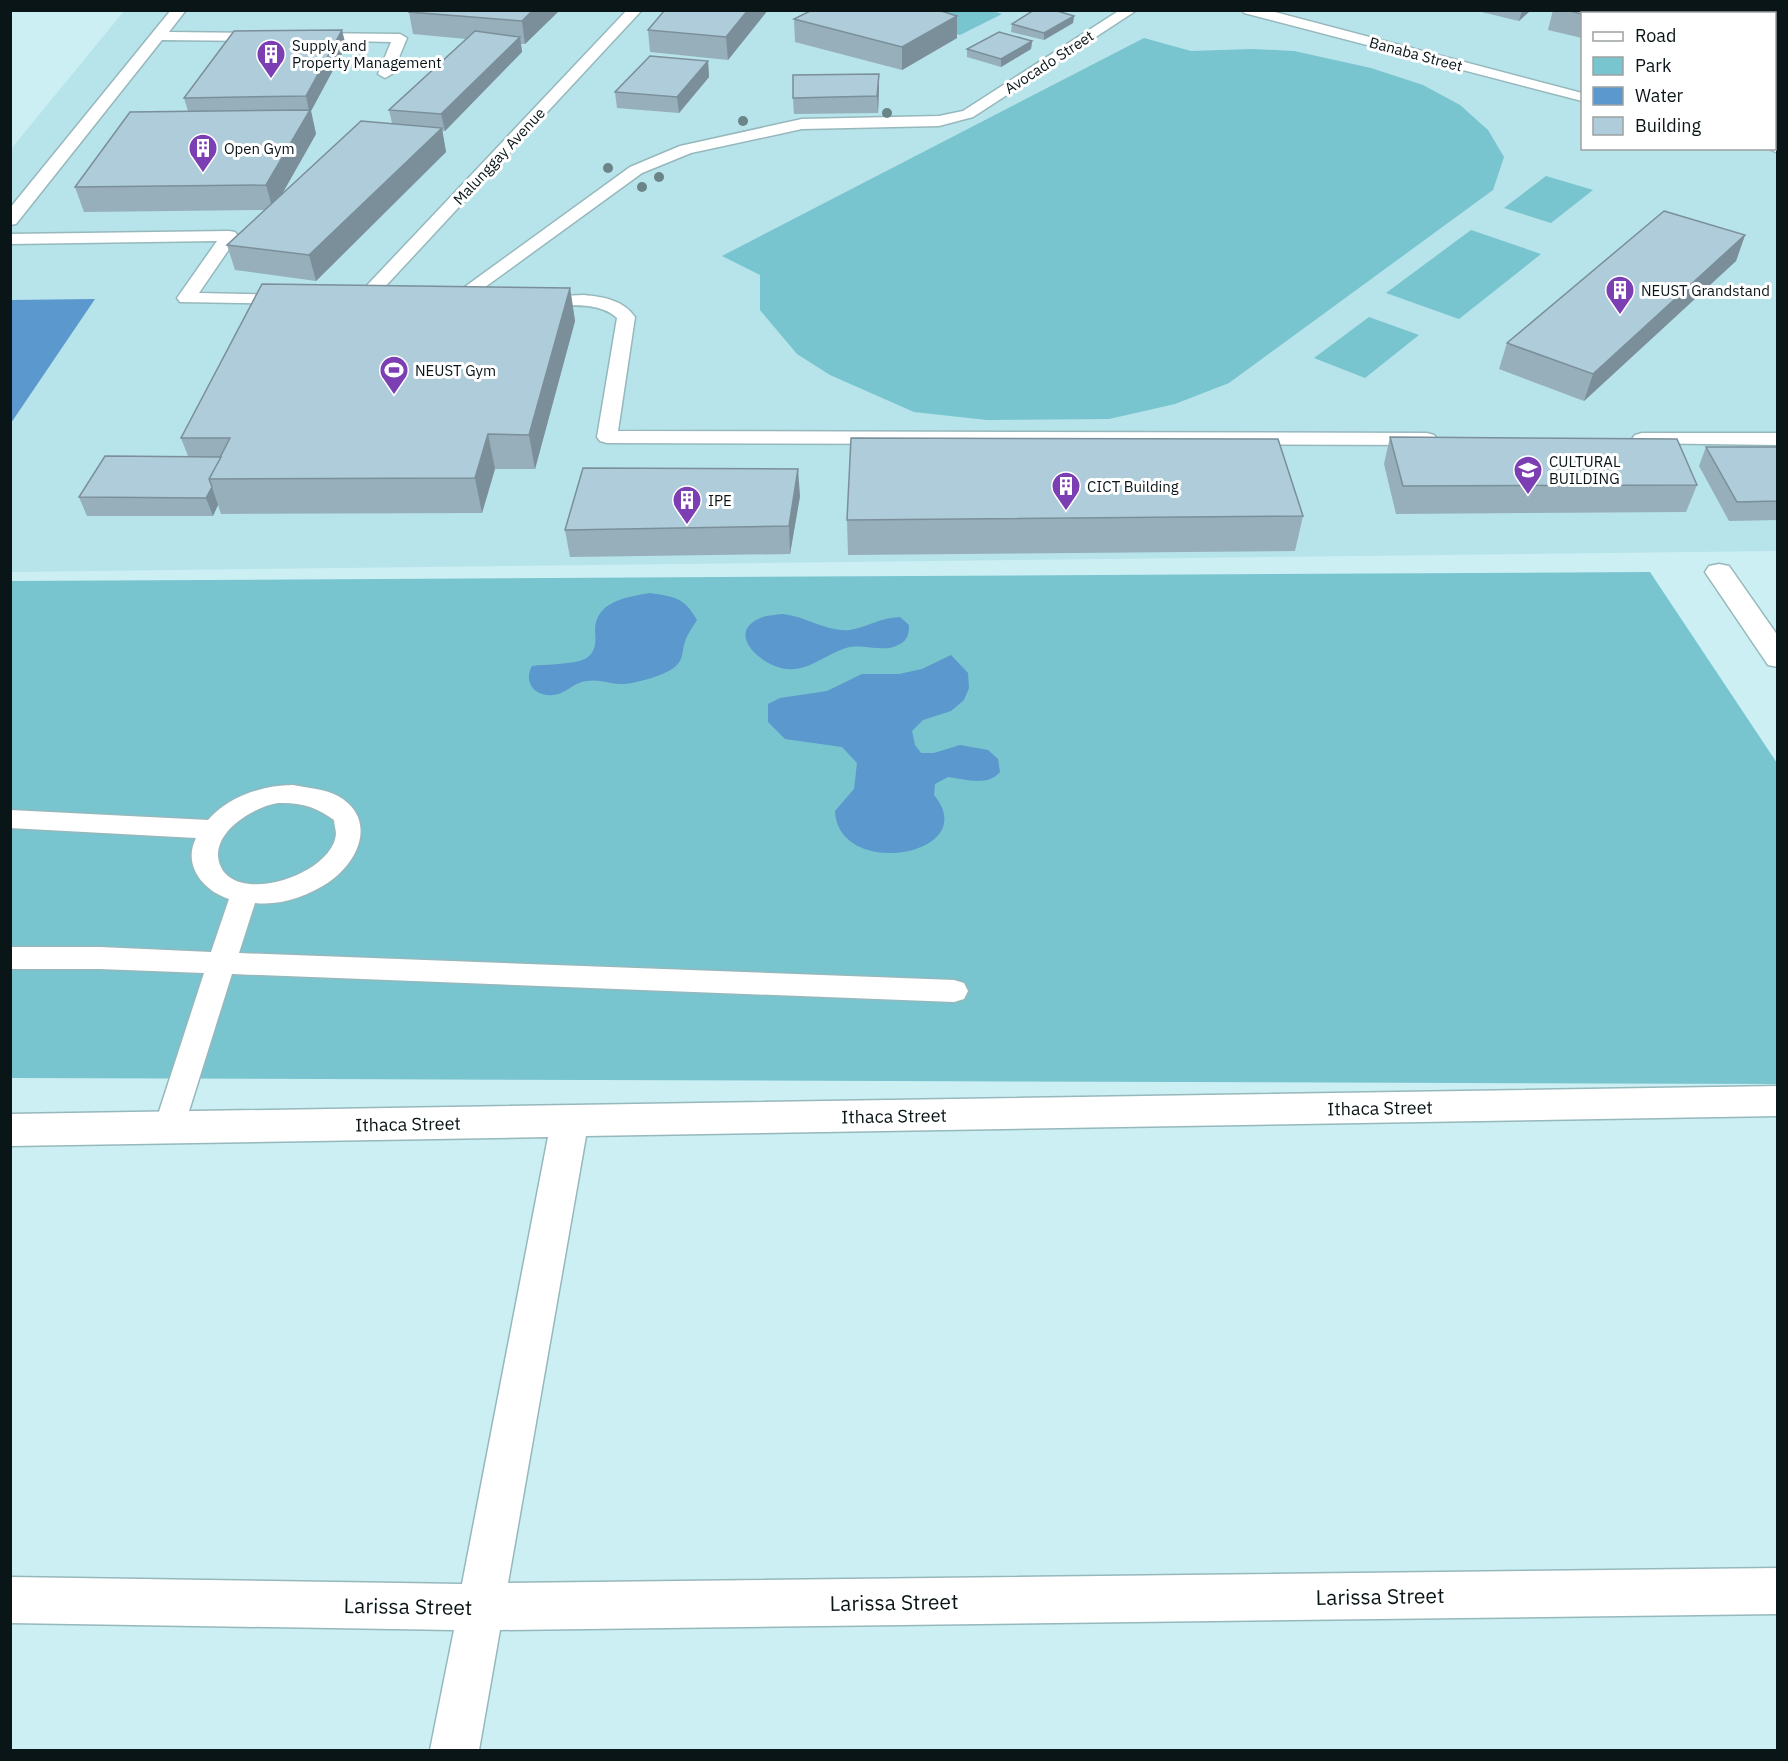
<svg xmlns="http://www.w3.org/2000/svg" width="1788" height="1761" viewBox="0 0 1788 1761" font-family="'IBM Plex Sans',sans-serif">
<rect width="100%" height="100%" fill="#cceff3"/>
<path fill="#b7e3ea" fill-rule="evenodd" d="M124 11H1777V551L11 572V149ZM1582 14H1774V148H1582Z"/>
<g fill="#78c4cf">
<polygon points="990,10 1002,14 960,35 873,11"/>
<polygon points="1144,38 1191,51 1253,49 1294,51 1371,68 1423,85 1460,105 1488,130 1504,157 1493,190 1229,383 1175,404 1109,419 987,420 914,412 830,375 797,354 760,310 760,275 722,256"/>
<polygon points="1546,176 1593,190 1551,223 1504,208"/>
<polygon points="1471,230 1541,254 1459,319 1386,293"/>
<polygon points="1369,317 1419,335 1365,378 1314,358"/>
<polygon points="1650,572 1777,763 1777,1084 11,1078 10,581"/>
</g>
<g fill="#5a98cd">
<polygon points="95,299 11,423 11,300"/>
<path d="M650 593C675 597 684 597 697 620 692 628 686 636 684 645 682 653 683 659 676 666 667 675 632 685 619 684 608 683 598 679 587 681 574 682 566 694 553 695 535 697 523 682 532 666 546 664 578 665 588 657 596 651 596 641 595 631 595 601 627 597 650 593Z"/>
<path d="M782 614C805 616 826 632 850 630 868 627 879 618 900 617L909 625C909 633 908 640 900 644 884 654 864 643 846 648 824 655 806 674 781 668 757 662 725 631 763 617 769 615 776 615 782 614Z"/>
<path d="M951 655 968 673 969 688 964 700 951 711 923 720 912 731 915 745 921 753H934L960 745 988 750 998 759 1000 772C988 787 964 779 948 777L935 784 934 795C984 855 838 881 835 811L854 789 857 763 842 747 785 739 768 722V704L780 698 827 691 862 674H899L922 669Z"/>
</g>
<g fill="none" stroke-linecap="round" stroke-linejoin="round">
<g stroke="#96b8bc" stroke-width="3">
<g id="lane">
<polygon points="171,10 186,10 169,32 267,33 274,37 267,41 162,40 16,224 10,225 10,208"/>
<polygon points="627,10 642,10 368,305 356,305 353,301 356,297"/>
<polygon points="1120,10 1137,10 973,117 939,126 802,129 691,153 642,173 459,306 447,306 444,302 630,167 680,146 802,119 939,116 963,111"/>
<polygon points="1242,10 1267,10 1582,93 1582,101 1244,13"/>
<polygon points="308,33 400,34 407,38 392,74 385,78 378,74 391,42 303,40 301,37"/>
<polygon points="1774,142 1778,143 1778,153 1767,148 1774,148"/>
<polygon points="229,231 235,232 238,236 199,293 289,295 295,296 298,300 295,304 180,302 177,298 217,241 10,244 10,234"/>
<path d="M584 295C604 297 623 300 635 317L618 431 1427 433 1434 435 1437 439 1434 443 1427 445 607 443 600 441 597 437 617 318C597 299 559 307 534 307L528 306 525 302 528 298 534 297Z"/>
<polygon points="1642,433 1778,433 1778,445 1635,443 1632,439 1635,435"/>
<path d="M293 785C307 788 326 789 338 796 377 818 360 861 329 882 308 896 280 906 255 903L239 953 954 980 964 983 968 991 964 999 954 1002 232 974 184 1127 180 1136 169 1140 158 1136 154 1127 204 973 100 969H10V947H100L211 952 229 899C204 891 182 866 196 838L10 828V810L208 820C228 797 262 785 293 785ZM278 803C300 802 317 807 334 820 334 824 336 830 336 834 333 875 232 908 219 862 216 851 220 841 227 832 239 818 260 806 278 803Z"/>
</g>
</g>
<g stroke="#96b8bc" stroke-width="3">
<g id="street">
<polygon points="1719,564 1729,566 1778,636 1778,667 1768,665 1705,572 1709,566"/>
<polygon points="1778,1086 1778,1116 586,1136 508,1583 1778,1568 1778,1614 500,1630 479,1750 430,1750 454,1630 10,1623 10,1577 462,1584 548,1137 10,1146 10,1114"/>
</g>
</g>
<use href="#lane" fill="#fff" fill-rule="evenodd"/>
<use href="#street" fill="#fff" fill-rule="evenodd"/>
</g>
<g fill="#6a8488">
<circle cx="887" cy="113" r="5"/>
<circle cx="743" cy="121" r="5"/>
<circle cx="608" cy="168" r="5"/>
<circle cx="659" cy="177" r="5"/>
<circle cx="642" cy="187" r="5"/>
</g>
<g fill="#96afbb">
<polygon points="410,10 560,10 525,44 521,44 522,52 445,131 442,131 446,152 316,281 235,270 227,245 265,210 84,212 75,187 188,111 184,98 346,46 311,111 316,134 282,194 392,123 389,110 466,39 413,34 409,12"/>
<polygon points="768,10 728,60 650,52 648,30"/>
<polygon points="1473,10 1531,10 1519,21"/>
<polygon points="1553,10 1700,10 1582,14 1582,38 1548,30"/>
<polygon points="957,16 957,38 902,70 795,42 794,19"/>
<polygon points="1074,16 1073,23 1044,40 1011,32 1012,24"/>
<polygon points="1032,41 1031,49 1001,67 967,57 967,49"/>
<polygon points="708,61 709,77 679,113 617,108 615,92"/>
<polygon points="879,90 878,113 794,114 793,98"/>
<polygon points="1745,235 1736,261 1584,401 1499,369 1507,343"/>
<polygon points="570,288 575,321 535,469 495,469 482,513 221,514 218,505 213,516 87,516 79,497 188,456 181,438"/>
<polygon points="1390,437 1697,485 1686,512 1396,514 1384,464"/>
<polygon points="1706,447 1778,447 1778,520 1729,521 1699,466"/>
<polygon points="800,496 790,554 570,557 565,530"/>
<polygon points="1303,516 1295,551 848,555 847,520"/>
</g>
<g fill="#7a8f99">
<polygon points="533,10 560,10 525,44 522,21"/>
<polygon points="748,10 768,10 728,60 726,37"/>
<polygon points="1522,10 1531,10 1519,21"/>
<polygon points="957,16 957,38 902,70 902,47"/>
<polygon points="1074,16 1073,23 1044,40 1044,33"/>
<polygon points="342,30 346,46 311,111 316,134 273,210 266,185 309,111 306,96"/>
<polygon points="520,37 522,52 445,131 441,114"/>
<polygon points="1032,41 1031,49 1001,67 1001,59"/>
<polygon points="708,61 709,77 679,113 677,97"/>
<polygon points="879,74 879,90 878,113 877,96"/>
<polygon points="442,128 446,152 316,281 309,255"/>
<polygon points="1745,235 1736,261 1584,401 1593,374"/>
<polygon points="570,288 575,321 535,469 529,435"/>
<polygon points="488,434 495,469 482,513 475,478"/>
<polygon points="798,469 800,496 790,554 789,526"/>
<polygon points="212,487 218,505 213,516 206,498"/>
</g>
<g fill="#afccda" stroke="#7a8f99" stroke-width="1.5">
<polygon points="410,10 533,10 522,21 409,12"/>
<polygon points="677,10 748,10 726,37 648,30 664,11 676,11"/>
<polygon points="812,10 938,10 957,16 902,47 794,19"/>
<polygon points="1034,10 1054,10 1074,16 1044,33 1012,24"/>
<polygon points="1566,10 1700,10 1714,14 1582,14"/>
<polygon points="342,30 306,96 184,98 234,31"/>
<polygon points="475,31 520,37 441,114 389,110"/>
<polygon points="999,32 1032,41 1001,59 967,49"/>
<polygon points="650,56 708,61 677,97 615,92"/>
<polygon points="879,74 877,96 793,98 793,75"/>
<polygon points="310,110 266,185 75,187 130,112"/>
<polygon points="361,121 442,128 309,255 227,245"/>
<polygon points="1664,211 1745,235 1593,374 1507,343"/>
<polygon points="262,284 570,288 529,435 488,434 475,478 209,479 230,438 181,438"/>
<polygon points="1390,437 1677,439 1697,485 1403,486"/>
<polygon points="851,438 1278,439 1303,516 847,520"/>
<polygon points="1706,447 1778,447 1778,501 1737,502"/>
<polygon points="105,456 221,457 209,479 212,487 206,498 79,497"/>
<polygon points="583,468 798,469 789,526 565,530"/>
</g>
<defs>
<g id="building-pin" transform="scale(1.5)"><path d="M0 17L-7.5 6A9.5 9.5 0 1 1 7.5 6Z" fill="#7c3eb3" stroke="#fff"/><path d="M-4-6H4V6H1V3H-1V6H-4ZM-2.5-4.3h1.7v1.8h-1.7ZM.8-4.3h1.7v1.8H.8ZM-2.5-1h1.7V.8h-1.7ZM.8-1h1.7V.8H.8Z" fill="#fff"/></g>
<g id="stadium-pin" transform="scale(1.5)"><path d="M0 17L-7.5 6A9.5 9.5 0 1 1 7.5 6Z" fill="#7c3eb3" stroke="#fff"/><path d="M0-5a6.5 5 0 1 0 0 10a6.5 5 0 1 0 0-10ZM-3.5-1.8h7v3.6h-7Z" fill="#fff"/></g>
<g id="school-pin" transform="scale(1.5)"><path d="M0 17L-7.5 6A9.5 9.5 0 1 1 7.5 6Z" fill="#7c3eb3" stroke="#fff"/><path d="M0-5L7-2L0 1L-7-2ZM-4 1L0 2.5L4 1V4Q0 6-4 4Z" fill="#fff"/></g>
</defs>
<g fill-rule="evenodd">
<use href="#building-pin" x="271" y="54"/>
<use href="#building-pin" x="203" y="148"/>
<use href="#building-pin" x="1620" y="290"/>
<use href="#stadium-pin" x="394" y="370"/>
<use href="#school-pin" x="1528" y="470"/>
<use href="#building-pin" x="1066" y="486"/>
<use href="#building-pin" x="687" y="500"/>
</g>
<g text-anchor="middle" dominant-baseline="central" stroke-width="6" stroke-linejoin="round" paint-order="stroke">
<g font-size="15" fill="#091517" stroke="#fff" text-anchor="start">
<text x="292" y="45">Supply and<tspan x="292" dy="17">Property Management</tspan></text>
<text x="224" y="148">Open Gym</text>
<text x="1641" y="290">NEUST Grandstand</text>
<text x="415" y="370">NEUST Gym</text>
<text x="1549" y="461">CULTURAL<tspan x="1549" dy="17">BUILDING</tspan></text>
<text x="1087" y="486">CICT Building</text>
<text x="708" y="500">IPE</text>
</g>
<g font-size="15" fill="#091517" stroke="#fff">
<text transform="translate(1416 54) rotate(15)">Banaba Street</text>
<text transform="translate(1049 62) rotate(-33)">Avocado Street</text>
<text transform="translate(499 156) rotate(-47)">Malunggay Avenue</text>
</g>
<g font-size="18" fill="#091517" stroke="#fff">
<text transform="translate(1380 1108) rotate(-1)">Ithaca Street</text>
<text transform="translate(894 1116) rotate(-1)">Ithaca Street</text>
<text transform="translate(408 1124) rotate(-1)">Ithaca Street</text>
</g>
<g font-size="21" fill="#091517" stroke="#fff">
<text transform="translate(1380 1596) rotate(-1)">Larissa Street</text>
<text transform="translate(894 1602) rotate(-1)">Larissa Street</text>
<text transform="translate(408 1606) rotate(1)">Larissa Street</text>
</g>
</g>
<rect width="1788" height="1761" fill="none" stroke="#091517" stroke-width="24"/>
<rect x="1581" y="12" width="195" height="138" fill="#ffffff" stroke="#9da1a2" stroke-width="1.5"/>
<rect x="1593" y="32" width="30" height="9" fill="#ffffff" stroke="#9da1a2" stroke-width="1.5"/>
<text x="1635" y="42" font-size="18" fill="#091517">Road</text>
<rect x="1593" y="57" width="30" height="18" fill="#78c4cf" stroke="#9da1a2" stroke-width="1.5"/>
<text x="1635" y="72" font-size="18" fill="#091517">Park</text>
<rect x="1593" y="87" width="30" height="18" fill="#5a98cd" stroke="#9da1a2" stroke-width="1.5"/>
<text x="1635" y="102" font-size="18" fill="#091517">Water</text>
<rect x="1593" y="117" width="30" height="18" fill="#afccda" stroke="#9da1a2" stroke-width="1.5"/>
<text x="1635" y="132" font-size="18" fill="#091517">Building</text>
</svg>
